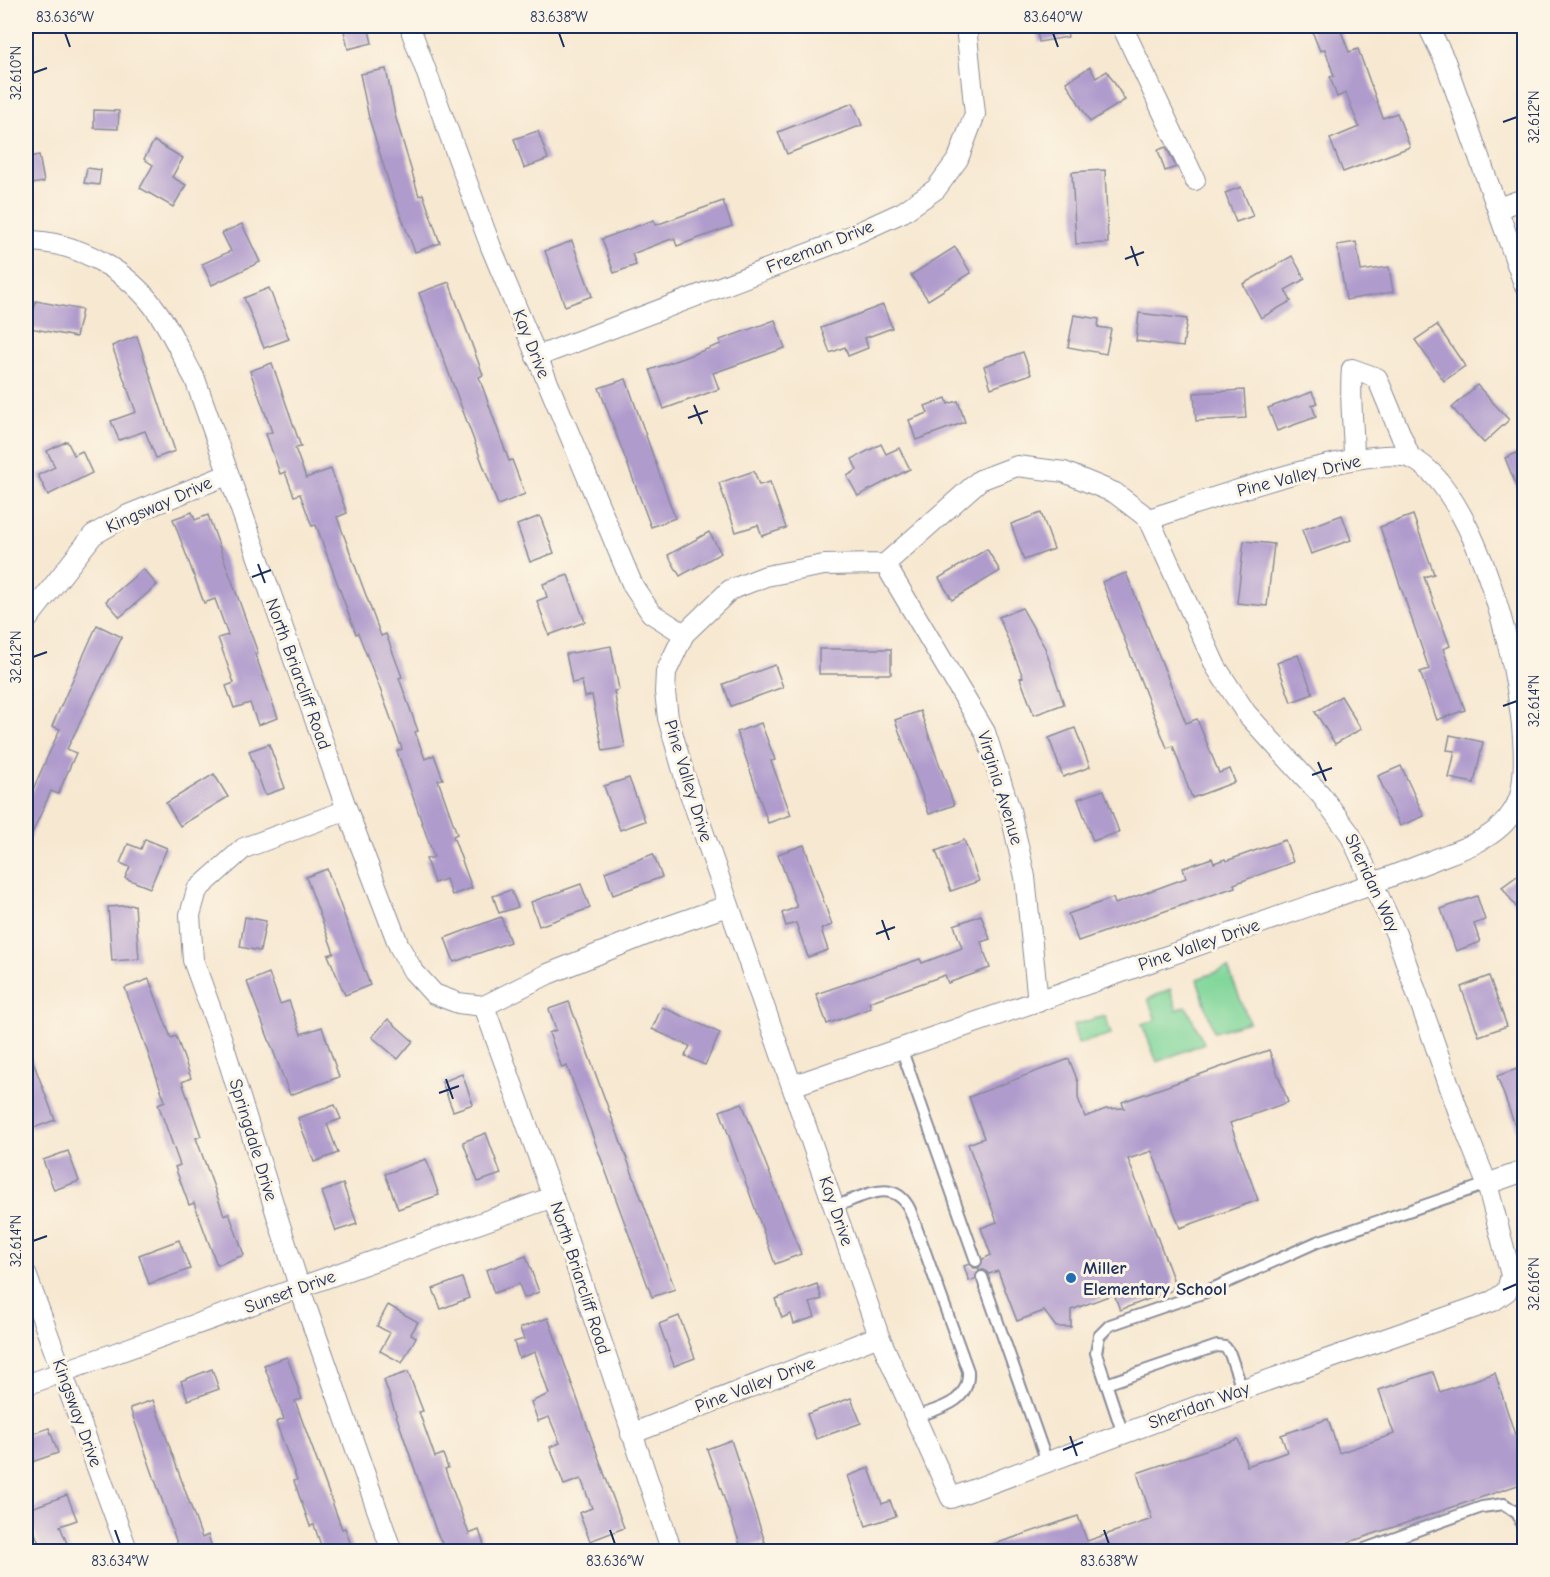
<svg xmlns="http://www.w3.org/2000/svg" width="1550" height="1577" viewBox="0 0 1550 1577" font-family="'Comic Neue',sans-serif">
<rect width="100%" height="100%" fill="#fcf5e5"/>
<filter id="ink" filterUnits="userSpaceOnUse"><feTurbulence type="fractalNoise" baseFrequency=".0167" numOctaves="2"/><feDisplacementMap in="SourceGraphic" scale="12" xChannelSelector="R" yChannelSelector="G"/><feConvolveMatrix kernelMatrix="1 2 1 2 8 2 1 2 1" color-interpolation-filters="sRGB"/></filter>
<filter id="wash" filterUnits="userSpaceOnUse"><feTurbulence type="fractalNoise" baseFrequency=".008" numOctaves="4" result="noise"/><feDisplacementMap in="SourceGraphic" scale="24" xChannelSelector="R" yChannelSelector="G"/><feGaussianBlur stdDeviation="1.35" result="paint"/><feColorMatrix in="noise" values="0 0 0 0 0 0 0 0 0 0 0 0 0 0 0 0 0 1.4 0 .05"/><feComposite in="paint" operator="in"/></filter>
<g filter="url(#wash)">
<rect width="100%" height="100%" fill="#f7e8d1"/>
<g fill="#7fd69a" stroke="#4d827c" stroke-width="1.5">
<polygon points="1228,968 1249,1022 1214,1032 1197,979"/>
<polygon points="1170,989 1177,1010 1186,1006 1204,1043 1157,1062 1142,1024 1156,1020 1148,999"/>
<polygon points="1105,1016 1111,1034 1078,1044 1073,1025"/>
</g>
<g id="blocks">
<g fill="#b09bcd">
<polygon points="343,26 368,26 372,43 348,49"/>
<polygon points="1036,26 1066,26 1068,37 1039,42"/>
<polygon points="1310,26 1339,26 1349,52 1358,49 1383,118 1397,113 1410,147 1343,172 1330,139 1359,127 1346,93 1337,97 1330,77 1334,76 1325,49 1320,51"/>
<polygon points="1090,67 1096,78 1107,71 1125,100 1090,122 1066,82"/>
<polygon points="386,69 395,115 419,196 423,194 440,243 415,252 391,190 369,118 360,74"/>
<polygon points="853,103 862,125 787,154 778,132"/>
<polygon points="94,110 119,111 118,129 94,128"/>
<polygon points="538,131 548,159 524,168 514,139"/>
<polygon points="154,141 183,158 172,177 186,185 173,207 140,188 153,165 144,159"/>
<polygon points="1166,147 1176,167 1165,171 1158,150"/>
<polygon points="39,155 44,182 26,185 26,158"/>
<polygon points="87,168 101,170 99,185 84,183"/>
<polygon points="1105,170 1108,243 1076,244 1072,172"/>
<polygon points="1241,187 1253,216 1236,222 1225,193"/>
<polygon points="723,201 732,226 677,246 674,238 632,254 636,265 614,273 602,239 654,220 656,225"/>
<polygon points="242,224 260,262 212,285 202,264 231,251 222,233"/>
<polygon points="572,241 592,296 565,306 545,251"/>
<polygon points="1356,242 1361,271 1389,267 1393,292 1346,300 1337,245"/>
<polygon points="955,247 971,273 928,300 911,275"/>
<polygon points="1292,256 1305,279 1285,290 1291,301 1261,318 1243,284"/>
<polygon points="449,282 483,375 479,377 509,461 512,460 525,494 498,505 419,293"/>
<polygon points="269,288 289,339 264,348 244,298"/>
<polygon points="36,301 82,310 76,337 30,328"/>
<polygon points="883,305 892,328 865,338 868,348 848,356 845,347 830,353 821,328"/>
<polygon points="1139,313 1187,319 1183,347 1136,341"/>
<polygon points="1074,315 1099,319 1098,327 1111,329 1106,354 1068,347"/>
<polygon points="775,320 785,348 713,373 719,389 664,409 650,370 721,344 720,340"/>
<polygon points="1437,325 1465,366 1444,381 1415,340"/>
<polygon points="137,336 175,451 156,458 145,431 119,440 111,421 136,412 112,346"/>
<polygon points="1023,352 1031,374 991,388 984,366"/>
<polygon points="272,363 301,447 295,448 306,478 331,469 347,513 337,517 381,636 386,634 402,677 399,678 418,731 415,732 425,759 434,755 443,779 438,780 457,834 453,836 472,888 452,895 446,879 434,883 426,859 434,857 397,751 402,749 379,686 358,633 356,634 316,525 312,526 300,494 294,496 285,472 280,474 266,434 272,432 250,371"/>
<polygon points="626,379 675,518 651,527 599,388"/>
<polygon points="1477,385 1509,420 1484,443 1452,408"/>
<polygon points="1244,390 1246,418 1196,421 1194,393"/>
<polygon points="1312,392 1317,403 1312,405 1316,417 1277,431 1268,408"/>
<polygon points="946,398 948,404 958,401 965,422 916,440 909,420 928,413 925,406"/>
<polygon points="67,441 74,455 82,451 92,473 48,495 38,475 55,467 47,451"/>
<polygon points="881,444 886,454 899,448 910,469 858,496 847,476 857,470 852,459"/>
<polygon points="1524,450 1524,505 1505,458"/>
<polygon points="754,471 759,485 770,482 786,528 762,536 758,525 736,532 719,483"/>
<polygon points="192,512 195,520 208,515 258,653 255,654 278,718 258,725 250,703 234,708 226,686 234,683 218,638 228,635 215,599 204,603 173,519"/>
<polygon points="1041,513 1054,549 1024,560 1011,524"/>
<polygon points="1342,515 1351,540 1311,554 1302,530"/>
<polygon points="1413,515 1434,574 1424,577 1450,646 1443,649 1465,710 1437,720 1420,672 1429,669 1380,527"/>
<polygon points="540,516 554,553 530,562 517,525"/>
<polygon points="709,532 721,553 680,576 668,555"/>
<polygon points="1244,541 1274,544 1267,606 1237,603"/>
<polygon points="987,549 1000,571 952,600 939,578"/>
<polygon points="143,569 157,585 120,617 106,601"/>
<polygon points="1126,573 1186,723 1197,719 1219,773 1230,769 1235,782 1192,798 1173,746 1167,748 1102,582"/>
<polygon points="568,575 585,622 549,635 537,601 547,597 543,584"/>
<polygon points="1022,608 1045,648 1064,704 1034,715 1020,678 1023,677 999,617"/>
<polygon points="97,625 122,637 67,749 76,753 58,794 51,791 26,847 26,805 60,729 52,726"/>
<polygon points="611,646 619,690 614,691 625,747 603,751 592,695 585,697 582,681 572,683 566,654"/>
<rect x="819" y="649" width="72" height="25"/>
<polygon points="1298,655 1313,694 1291,702 1277,663"/>
<polygon points="775,665 783,687 731,706 723,684"/>
<polygon points="1341,696 1361,729 1335,744 1315,712"/>
<polygon points="920,711 954,805 929,814 895,720"/>
<polygon points="761,723 775,760 771,761 791,815 768,823 737,732"/>
<polygon points="1075,728 1090,767 1063,777 1049,738"/>
<polygon points="1450,735 1483,742 1474,783 1449,778 1455,751 1447,750"/>
<polygon points="269,744 285,788 265,795 249,751"/>
<polygon points="1401,766 1424,816 1400,826 1378,776"/>
<polygon points="214,774 228,797 180,826 166,803"/>
<polygon points="629,778 645,821 620,830 604,786"/>
<polygon points="1104,790 1119,832 1093,841 1078,799"/>
<polygon points="145,839 167,848 150,888 125,878 130,867 120,863 128,844 141,849"/>
<polygon points="964,840 979,881 951,891 936,851"/>
<polygon points="1285,840 1293,862 1234,884 1235,887 1078,941 1068,914 1113,898 1115,904 1186,878 1183,868 1212,858 1214,863 1225,859 1226,861"/>
<polygon points="804,845 832,925 821,929 828,950 808,957 796,923 786,926 782,913 797,907 778,854"/>
<polygon points="653,854 662,877 613,895 605,872"/>
<polygon points="327,869 370,985 345,995 328,955 334,953 306,877"/>
<polygon points="1524,871 1524,918 1502,887"/>
<polygon points="581,884 590,908 539,926 531,902"/>
<polygon points="511,890 518,907 499,913 493,896"/>
<polygon points="1477,896 1485,920 1474,924 1480,942 1456,951 1441,909"/>
<polygon points="135,905 139,959 112,961 108,907"/>
<polygon points="981,915 990,939 981,942 990,968 948,983 945,975 869,1002 871,1008 827,1024 816,994 920,959 922,963 962,948 954,925"/>
<polygon points="245,917 266,921 260,951 240,947"/>
<polygon points="501,917 510,942 454,962 445,938"/>
<polygon points="269,973 280,1004 289,1001 301,1034 322,1027 339,1077 290,1095 247,982"/>
<polygon points="1489,976 1507,1026 1479,1036 1461,987"/>
<polygon points="149,979 171,1038 176,1036 191,1078 182,1082 201,1136 196,1138 224,1215 229,1213 244,1255 217,1265 194,1203 189,1205 175,1167 180,1165 158,1104 165,1101 125,988"/>
<polygon points="569,1002 675,1289 652,1297 567,1066 562,1068 549,1033 556,1030 549,1009"/>
<polygon points="662,1007 720,1033 705,1065 685,1056 690,1046 652,1029"/>
<polygon points="388,1019 413,1041 398,1059 372,1037"/>
<polygon points="26,1043 55,1120 31,1129 26,1112"/>
<polygon points="1269,1050 1288,1102 1230,1123 1258,1200 1180,1228 1152,1151 1128,1159 1173,1279 1173,1290 1120,1310 1114,1294 1071,1310 1071,1327 1056,1327 1044,1311 1017,1321 998,1271 989,1274 984,1270 979,1270 975,1279 969,1281 964,1266 969,1264 974,1268 979,1268 983,1259 991,1255 981,1228 997,1222 968,1144 984,1138 969,1097 1069,1059 1078,1082 1078,1098 1085,1117 1106,1109 1124,1108 1122,1102"/>
<polygon points="1520,1068 1524,1081 1523,1147 1497,1076"/>
<polygon points="462,1074 473,1104 453,1111 442,1082"/>
<polygon points="742,1103 801,1254 775,1264 720,1111"/>
<polygon points="335,1105 341,1119 327,1124 338,1153 314,1162 298,1118"/>
<polygon points="486,1133 501,1174 478,1182 463,1142"/>
<polygon points="68,1151 79,1181 54,1190 43,1160"/>
<polygon points="426,1159 439,1195 398,1209 385,1174"/>
<polygon points="343,1184 357,1224 336,1231 322,1192"/>
<polygon points="179,1240 190,1269 149,1284 139,1255"/>
<polygon points="526,1256 539,1292 524,1298 519,1284 494,1293 486,1270"/>
<polygon points="462,1278 469,1298 441,1309 433,1289"/>
<polygon points="817,1284 822,1299 810,1303 815,1317 794,1324 791,1314 782,1318 775,1299"/>
<polygon points="388,1305 418,1322 411,1334 416,1337 402,1363 380,1351 390,1333 377,1326"/>
<polygon points="679,1316 695,1358 674,1366 659,1324"/>
<polygon points="548,1318 624,1528 590,1541 579,1513 592,1508 581,1479 564,1485 550,1447 560,1443 549,1417 538,1421 531,1402 549,1394 535,1352 519,1358 514,1342 524,1339 520,1328"/>
<polygon points="287,1357 302,1399 295,1401 342,1529 345,1528 353,1551 323,1551 314,1525 310,1526 294,1481 297,1480 276,1422 284,1419 264,1365"/>
<polygon points="212,1369 219,1389 188,1400 181,1381"/>
<polygon points="408,1372 423,1411 419,1412 435,1457 443,1454 448,1468 445,1469 469,1534 479,1530 486,1551 446,1551 436,1531 384,1380"/>
<polygon points="1433,1372 1440,1392 1495,1373 1515,1435 1524,1432 1524,1483 1323,1551 981,1551 980,1549 1078,1516 1087,1541 1152,1519 1137,1473 1238,1439 1247,1466 1287,1452 1281,1435 1328,1419 1339,1453 1394,1434 1379,1390"/>
<polygon points="851,1398 861,1423 816,1439 807,1414"/>
<polygon points="153,1400 202,1538 208,1535 213,1551 168,1551 178,1546 130,1408"/>
<polygon points="49,1428 58,1453 26,1464 26,1436"/>
<polygon points="731,1440 765,1542 742,1550 707,1449"/>
<polygon points="869,1468 882,1504 890,1501 896,1516 866,1526 848,1476"/>
<polygon points="67,1495 77,1520 60,1526 70,1551 42,1551 26,1510"/>
</g>
</g>
</g>
<g filter="url(#ink)">
<use href="#blocks" fill-opacity="0" stroke="#898c98" stroke-width="1.5"/>
<g fill="none" stroke-linecap="round" stroke-linejoin="round">
<g stroke="#898c98" stroke-width="14">
<g id="lane">
<polyline points="901,1048 976,1261"/>
<path d="M834 1207C862 1197 894 1176 910 1210L968 1371C970 1403 940 1408 915 1417"/>
<polyline points="982,1277 1047,1462"/>
<polyline points="1106,1384 1217,1346 1225,1347 1230,1354 1242,1389"/>
<polyline points="1123,1434 1096,1353 1099,1336 1110,1325 1203,1293 1317,1242 1487,1184"/>
<polyline points="1356,1552 1482,1507 1504,1504 1518,1514 1524,1532"/>
</g>
</g>
<g stroke="#898c98" stroke-width="22">
<g id="street">
<polyline points="1122,26 1195,180"/>
<polyline points="1428,26 1445,61 1524,284"/>
<polyline points="412,33 491,247 633,586 651,613 684,634"/>
<polyline points="1498,208 1524,199"/>
<path d="M26 241C77 241 130 271 159 314 173 334 183 358 195 379L347 810 399 946 413 971 434 994 458 1003 484 1006 548 974 658 930 727 906"/>
<polyline points="536,357 833,244 903,212 936,189 958,159 975,114 966,26"/>
<path d="M1354 458C1354 429 1349 399 1352 369L1377 378 1410 457"/>
<polyline points="885,564 985,732 1010,810 1025,877 1038,1002"/>
<polyline points="26,621 93,535 128,515 227,475"/>
<polyline points="347,810 244,848 197,890 190,915 193,960 221,1037 300,1289 392,1552"/>
<polyline points="484,1006 553,1197 672,1552"/>
<path d="M792 1086C965 1027 1137 967 1309 906 1350 892 1390 877 1431 861 1455 851 1482 844 1501 826 1509 819 1517 806 1520 796 1539 724 1483 494 1413 459 1373 440 1197 504 1149 519L1115 493 1064 472 1017 466 980 480 885 564 824 565 766 576 730 590 684 634 666 672 665 692 668 718 687 785 879 1336 951 1498 1246 1388 1493 1301 1507 1291 1511 1275 1487 1184 1460 1116 1396 934 1350 834 1321 795 1246 713 1216 667 1149 519"/>
<polyline points="1487,1184 1524,1171"/>
<polyline points="26,1274 128,1552"/>
<polyline points="26,1385 553,1197"/>
<polyline points="631,1434 879,1336"/>
</g>
</g>
<use href="#lane" stroke="#fff" stroke-width="10"/>
<use href="#street" stroke="#fff" stroke-width="20"/>
</g>
</g>
<path fill="none" stroke="#1b2f5e" stroke-width="2" d="M65 33 70 47M559 33 564 47M1053 33 1058 47M33 73 47 68M1503 122 1517 117M1131 246 1138 266M1125 259 1144 252M694 405 702 424M688 418 708 411M258 564 265 583M252 577 271 570M33 657 47 652M1503 706 1517 701M1318 762 1326 781M1312 775 1332 768M882 920 889 940M876 934 895 927M446 1079 453 1099M439 1093 459 1086M33 1241 47 1236M1503 1290 1517 1284M1070 1436 1077 1456M1063 1450 1083 1442M115 1530 120 1544M610 1530 615 1544M1104 1530 1109 1544"/>
<circle fill="#1f6fb2" stroke="#fcf5e5" stroke-width="2" cx="1071" cy="1278" r="6"/>
<g text-anchor="middle" dominant-baseline="central" stroke-width="6" stroke-linejoin="round" paint-order="stroke">
<g font-size="18" fill="#1b2f5e" stroke="#fcf5e5">
<text transform="translate(820 247) rotate(-22)">Freeman Drive</text>
<text transform="translate(531 344) rotate(68)">Kay Drive</text>
<text transform="translate(1299 476) rotate(-14)">Pine Valley Drive</text>
<text transform="translate(159 505) rotate(-24)">Kingsway Drive</text>
<text transform="translate(298 674) rotate(70)">North Briarcliff Road</text>
<text transform="translate(688 781) rotate(73)">Pine Valley Drive</text>
<text transform="translate(1000 788) rotate(73)">Virginia Avenue</text>
<text transform="translate(1372 883) rotate(65)">Sheridan Way</text>
<text transform="translate(1199 945) rotate(-19)">Pine Valley Drive</text>
<text transform="translate(253 1140) rotate(73)">Springdale Drive</text>
<text transform="translate(836 1211) rotate(71)">Kay Drive</text>
<text transform="translate(580 1278) rotate(72)">North Briarcliff Road</text>
<text transform="translate(290 1292) rotate(-20)">Sunset Drive</text>
<text transform="translate(755 1385) rotate(-21)">Pine Valley Drive</text>
<text transform="translate(1199 1406) rotate(-20)">Sheridan Way</text>
<text transform="translate(77 1413) rotate(70)">Kingsway Drive</text>
</g>
<g font-size="18" font-weight="bold" fill="#1b2f5e" stroke="#fcf5e5" text-anchor="start">
<text x="1083" y="1268">Miller<tspan x="1083" dy="21">Elementary School</tspan></text>
</g>
</g>
<rect width="1550" height="1577" fill="none" stroke="#fcf5e5" stroke-width="66"/>
<rect x="33" y="33" width="1484" height="1511" fill="none" stroke="#1b2f5e" stroke-width="2"/>
<g font-size="15" text-anchor="middle" fill="#1b2f5e">
<text x="65" y="22">83.636°W</text>
<text x="559" y="22">83.638°W</text>
<text x="1053" y="22">83.640°W</text>
<text transform="translate(16 73) rotate(-90)" y="5">32.610°N</text>
<text transform="translate(1534 117) rotate(-90)" y="5">32.612°N</text>
<text transform="translate(16 657) rotate(-90)" y="5">32.612°N</text>
<text transform="translate(1534 701) rotate(-90)" y="5">32.614°N</text>
<text transform="translate(16 1241) rotate(-90)" y="5">32.614°N</text>
<text transform="translate(1534 1284) rotate(-90)" y="5">32.616°N</text>
<text x="120" y="1566">83.634°W</text>
<text x="615" y="1566">83.636°W</text>
<text x="1109" y="1566">83.638°W</text>
</g>
</svg>
